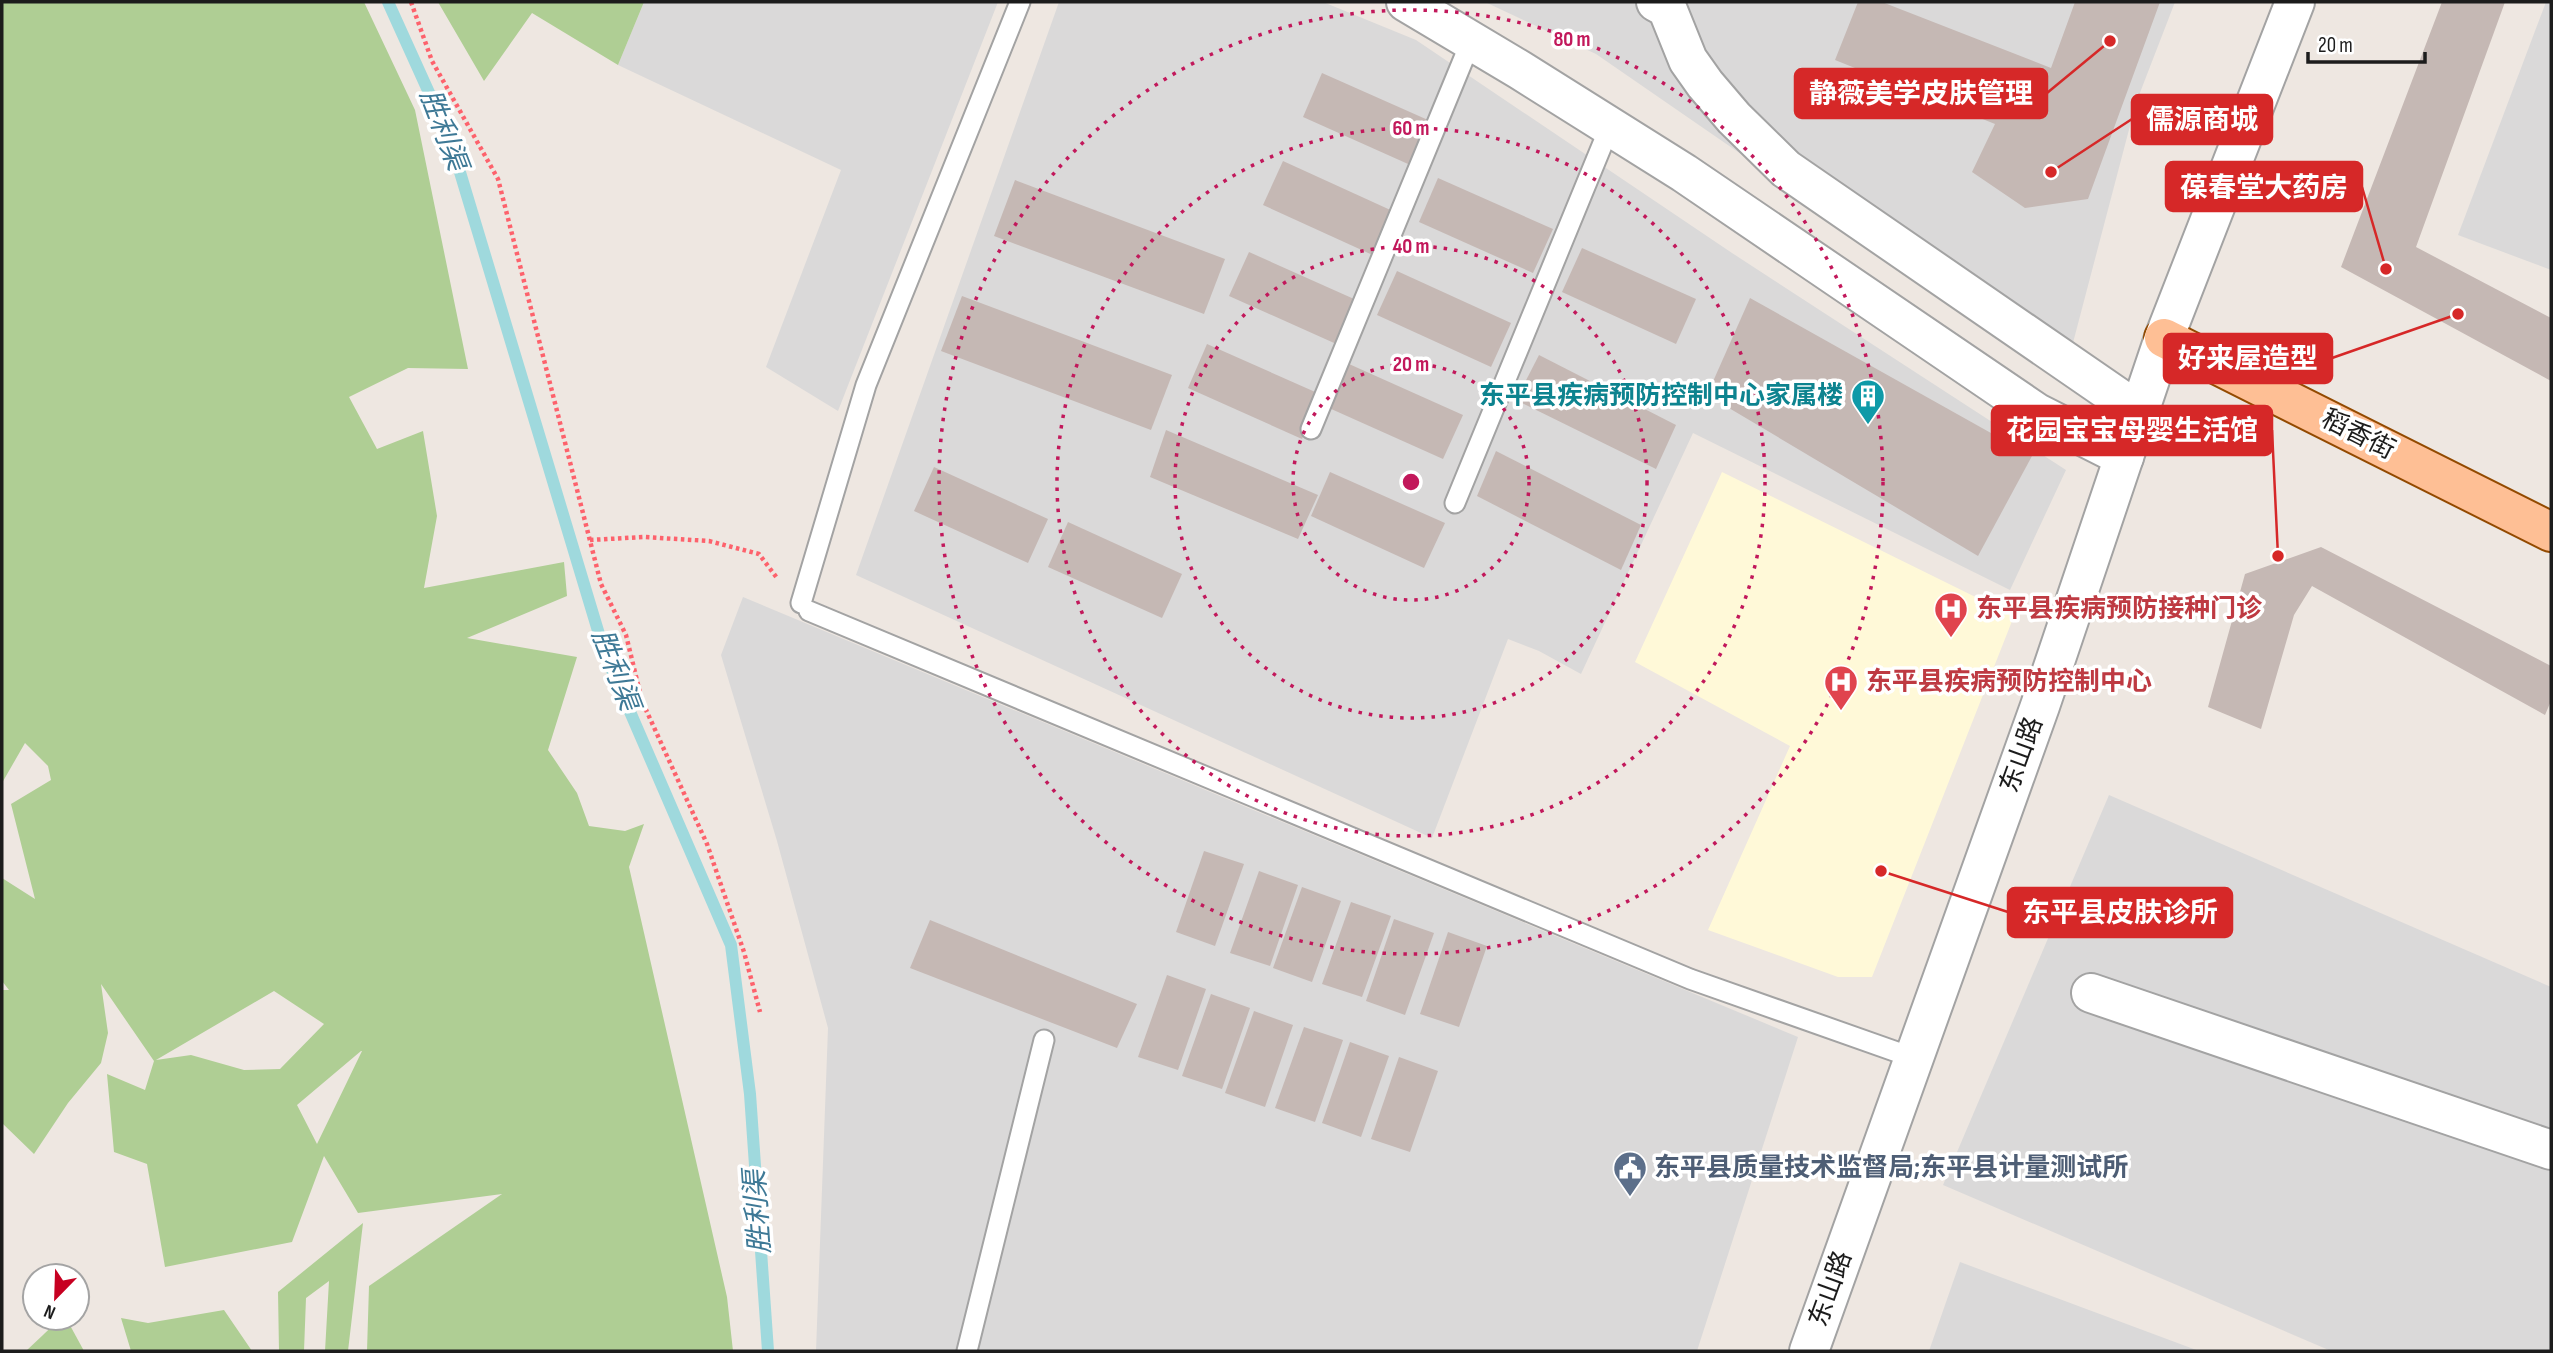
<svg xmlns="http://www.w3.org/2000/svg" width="2553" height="1353" viewBox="0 0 2553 1353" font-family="'Sofia Sans Condensed','Noto Sans SC',sans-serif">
<rect width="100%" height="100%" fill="#eee7e1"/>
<g fill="#dad9d9">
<polygon points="644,2 998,2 838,411 766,367 841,170 618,65"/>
<polygon points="1059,2 1323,2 1416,40 1732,253 2066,470 2010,590 1693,433 1581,674 1539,651 1508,639 1432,838 856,575"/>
<polygon points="1485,2 2175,2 2136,103 2064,377 1596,54"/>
<polygon points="2546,2 2551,2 2551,270 2458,235"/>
<polygon points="743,597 1798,1037 1697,1351 816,1351 828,1028 777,841 721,655"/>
<polygon points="2109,795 2551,987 2551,1351 2331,1351 1943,1185"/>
<polygon points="1960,1262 2199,1351 1929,1351"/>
</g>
<polygon fill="#fff9d8" points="1722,472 2014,616 1872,977 1838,977 1708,930 1790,746 1635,662"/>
<g fill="#afce94" fill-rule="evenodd">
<path d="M2 2H364L415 110 468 369 408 368 349 397 377 449 423 431 437 516 424 588 564 562 567 596 467 638 577 657 548 750 577 793 589 826 625 831 644 824 629 867 727 1297 733 1351H367L369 1286 502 1194 358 1213 324 1156 292 1242 165 1267 147 1164 114 1152 107 1074 145 1090 154 1061 101 984 108 1033 101 1063 68 1103 34 1154 2 1123V990H9L2 981V878L35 899 11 804 51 780 48 766 25 743 2 783ZM274 991 324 1024 280 1069 244 1070 191 1055 156 1060ZM361 1051H362L317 1144 297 1105Z"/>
<polygon points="438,2 644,2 618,65 532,13 484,81"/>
<polygon points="363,1223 348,1351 325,1351 329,1281 306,1298 304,1351 279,1351 278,1292"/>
<polygon points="224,1310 252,1351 131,1351 121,1318 148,1323"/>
<polygon points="61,1318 66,1318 84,1351 26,1351"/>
</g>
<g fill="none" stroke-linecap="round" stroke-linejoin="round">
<polyline stroke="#9fd9dd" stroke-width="12" points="388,2 450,139 605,654 731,945 750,1094 768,1351"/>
</g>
<g fill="#c5b8b4">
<polygon points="1858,2 1882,2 2051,68 2075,2 2160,2 2088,199 2025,208 1972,172 1995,124 1835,60"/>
<polygon points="2442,2 2505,2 2416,247 2551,318 2551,381 2341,267"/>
<polygon points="1322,73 1437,124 1417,168 1303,117"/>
<polygon points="1283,161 1397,213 1377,257 1263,205"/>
<polygon points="1438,178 1553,229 1533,273 1419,222"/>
<polygon points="1015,180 1225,259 1204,314 994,236"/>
<polygon points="1582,248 1696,299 1676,344 1562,292"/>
<polygon points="1249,252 1363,303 1343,347 1229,296"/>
<polygon points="1397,271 1511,323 1491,367 1377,315"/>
<polygon points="962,296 1172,375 1151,430 941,351"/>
<polygon points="1750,298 2032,456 1978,556 1707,395"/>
<polygon points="1207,344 1322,395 1302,439 1188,388"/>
<polygon points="1539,355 1676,425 1656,469 1516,400"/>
<polygon points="1349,364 1463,415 1443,459 1329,408"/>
<polygon points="1166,430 1318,495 1298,539 1150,477"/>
<polygon points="1496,451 1641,525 1621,570 1477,496"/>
<polygon points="934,467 1048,519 1028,563 914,511"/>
<polygon points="1330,472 1445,523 1424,568 1311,516"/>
<polygon points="1068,522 1182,574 1162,618 1048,567"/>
<polygon points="2321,547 2551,666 2551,701 2545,715 2312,586 2294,615 2261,729 2208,707 2245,574"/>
<polygon points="1204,851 1244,864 1215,946 1176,932"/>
<polygon points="1259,871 1298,885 1270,966 1230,953"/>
<polygon points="1302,887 1341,901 1312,982 1273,968"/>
<polygon points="1351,902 1391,916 1362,997 1322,984"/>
<polygon points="1394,919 1434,933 1405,1015 1366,1001"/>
<polygon points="930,920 1137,1004 1117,1048 910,968"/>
<polygon points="1448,932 1487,946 1459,1027 1420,1014"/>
<polygon points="1167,975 1206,989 1178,1070 1138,1057"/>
<polygon points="1211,994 1250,1008 1222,1089 1182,1076"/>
<polygon points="1254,1011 1293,1025 1265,1107 1225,1093"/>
<polygon points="1304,1027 1343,1040 1315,1122 1275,1108"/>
<polygon points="1350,1042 1389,1056 1361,1137 1322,1123"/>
<polygon points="1399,1057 1438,1071 1410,1152 1371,1139"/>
</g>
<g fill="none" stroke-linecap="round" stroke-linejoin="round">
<g stroke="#a3a3a3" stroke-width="23">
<g id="service">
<polyline points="1311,429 1471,41"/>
<polyline points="1455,503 1610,126"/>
<polyline points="801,603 866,385 1020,2"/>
<polyline points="809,611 1690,979 1914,1058"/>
<polyline points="967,1351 1044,1040"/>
</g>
</g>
<g stroke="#a3a3a3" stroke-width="42">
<g id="minor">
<polyline points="1406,2 1520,70 1684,173 2037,413 2124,457"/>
<polyline points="1656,2 1667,8 1688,60 1705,84 1734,118 1786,169 2139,412"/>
<polyline points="2091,993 2551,1150"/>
</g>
</g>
<g stroke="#a3a3a3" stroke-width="42">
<polyline id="tertiary" points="1809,1351 2040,706 2164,338 2295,2"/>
</g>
<g stroke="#934a00" stroke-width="42">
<polyline id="primary" points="2164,338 2551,532"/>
</g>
<g stroke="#fd626c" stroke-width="4.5" stroke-dasharray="3.5 3.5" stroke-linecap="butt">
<polyline points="411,2 432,61 498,179 601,584 626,635 642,701 707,844 744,952 760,1012"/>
<polyline points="590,540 644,537 709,541 759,554 777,578"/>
</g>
<use href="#service" stroke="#fff" stroke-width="19"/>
<use href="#minor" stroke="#fff" stroke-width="38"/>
<use href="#tertiary" stroke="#fff" stroke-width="38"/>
<use href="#primary" stroke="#febf95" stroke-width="38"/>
</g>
<g fill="none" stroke="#c2185b" stroke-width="3.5" stroke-dasharray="3.5 7">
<circle cx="1411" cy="482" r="118"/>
<circle cx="1411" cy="482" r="236"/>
<circle cx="1411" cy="482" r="354"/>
<circle cx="1411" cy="482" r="472"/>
</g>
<defs>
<g id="building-pin" transform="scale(1.75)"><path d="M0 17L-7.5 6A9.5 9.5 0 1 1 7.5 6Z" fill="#0f9aa8" stroke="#fff"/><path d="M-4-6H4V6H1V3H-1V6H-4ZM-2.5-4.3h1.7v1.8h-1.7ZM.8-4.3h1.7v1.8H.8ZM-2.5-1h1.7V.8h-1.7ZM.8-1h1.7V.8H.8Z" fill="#fff"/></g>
<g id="hospital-pin" transform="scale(1.75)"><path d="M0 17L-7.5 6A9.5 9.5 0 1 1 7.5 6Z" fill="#e0444e" stroke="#fff"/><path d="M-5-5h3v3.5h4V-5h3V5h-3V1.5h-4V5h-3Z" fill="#fff"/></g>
<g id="civic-pin" transform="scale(1.75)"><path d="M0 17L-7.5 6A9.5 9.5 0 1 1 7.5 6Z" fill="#5c6f8a" stroke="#fff"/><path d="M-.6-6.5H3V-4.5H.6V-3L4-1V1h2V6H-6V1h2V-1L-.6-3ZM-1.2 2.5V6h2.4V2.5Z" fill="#fff"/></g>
</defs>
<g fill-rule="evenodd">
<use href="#building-pin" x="1868" y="396"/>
<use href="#hospital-pin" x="1951" y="609"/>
<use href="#hospital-pin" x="1841" y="682"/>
<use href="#civic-pin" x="1630" y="1168"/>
</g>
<g text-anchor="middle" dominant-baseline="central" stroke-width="7" stroke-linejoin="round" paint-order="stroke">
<g font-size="26" font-weight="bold" fill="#0d838f" stroke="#fff" text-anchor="end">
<text x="1843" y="396">东平县疾病预防控制中心家属楼</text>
</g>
<g font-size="26" fill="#1c1c1c" stroke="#fff">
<text transform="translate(2358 435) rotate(27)">稻香街</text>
<text transform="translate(2022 755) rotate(-70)">东山路</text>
<text transform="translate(1831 1289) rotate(-70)">东山路</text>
</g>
<g font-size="26" font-weight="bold" fill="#be3a42" stroke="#fff" text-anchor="start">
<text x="1976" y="609">东平县疾病预防接种门诊</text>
<text x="1866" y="682">东平县疾病预防控制中心</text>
</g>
<g font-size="26" font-weight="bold" fill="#4e5e75" stroke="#fff" text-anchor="start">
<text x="1654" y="1168">东平县质量技术监督局;东平县计量测试所</text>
</g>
<g font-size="28" font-style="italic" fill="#3e7996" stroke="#fff">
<text transform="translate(443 130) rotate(69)">胜利渠</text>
<text transform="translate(615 670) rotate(69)">胜利渠</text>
<text transform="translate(758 1212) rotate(-94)">胜利渠</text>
</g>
</g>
<circle cx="1411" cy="482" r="10" fill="#c2185b" stroke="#fff" stroke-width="3.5"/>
<g font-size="21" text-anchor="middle" font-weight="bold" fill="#c2185b" stroke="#fff" stroke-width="7" stroke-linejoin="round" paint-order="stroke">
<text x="1572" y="46">80 m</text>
<text x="1411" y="135">60 m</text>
<text x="1411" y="253">40 m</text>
<text x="1411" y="371">20 m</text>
</g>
<path fill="none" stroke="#d62828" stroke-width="2.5" d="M2110 41L2047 93M2051 172L2132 119M2386 269L2362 187M2458 314L2332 358M2278 556L2272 430M1881 871L2008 912"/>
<g fill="#d62828" stroke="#fff" stroke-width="2.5">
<circle cx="2110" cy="41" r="7"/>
<circle cx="2051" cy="172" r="7"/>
<circle cx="2386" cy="269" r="7"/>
<circle cx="2458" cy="314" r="7"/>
<circle cx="2278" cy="556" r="7"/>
<circle cx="1881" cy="871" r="7"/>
</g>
<g fill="#d62828" stroke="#d62828" stroke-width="2.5">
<rect x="1795" y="69" width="252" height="49" rx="7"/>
<rect x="2132" y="95" width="140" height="49" rx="7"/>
<rect x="2166" y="162" width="196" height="49" rx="7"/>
<rect x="2164" y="334" width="168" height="49" rx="7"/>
<rect x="1992" y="406" width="280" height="49" rx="7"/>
<rect x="2008" y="888" width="224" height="49" rx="7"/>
</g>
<g font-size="28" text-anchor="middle" font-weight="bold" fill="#fff">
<text x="1921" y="103">静薇美学皮肤管理</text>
<text x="2202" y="129">儒源商城</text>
<text x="2264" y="197">葆春堂大药房</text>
<text x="2248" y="368">好来屋造型</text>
<text x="2132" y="440">花园宝宝母婴生活馆</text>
<text x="2120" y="922">东平县皮肤诊所</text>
</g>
<rect width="2553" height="1353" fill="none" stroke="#1c1c1c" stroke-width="7"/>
<g transform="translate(56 1297) rotate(203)"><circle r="33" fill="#ffffff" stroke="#a4a4a4" stroke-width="2"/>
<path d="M0-5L12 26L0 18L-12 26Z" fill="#c70021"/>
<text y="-10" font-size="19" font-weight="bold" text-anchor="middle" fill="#1c1c1c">N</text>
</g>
<path d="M2308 52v10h117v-10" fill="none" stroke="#1c1c1c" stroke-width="3.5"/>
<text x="2318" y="52" font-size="21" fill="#1c1c1c" stroke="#ffffff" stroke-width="5" paint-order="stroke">20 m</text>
</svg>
